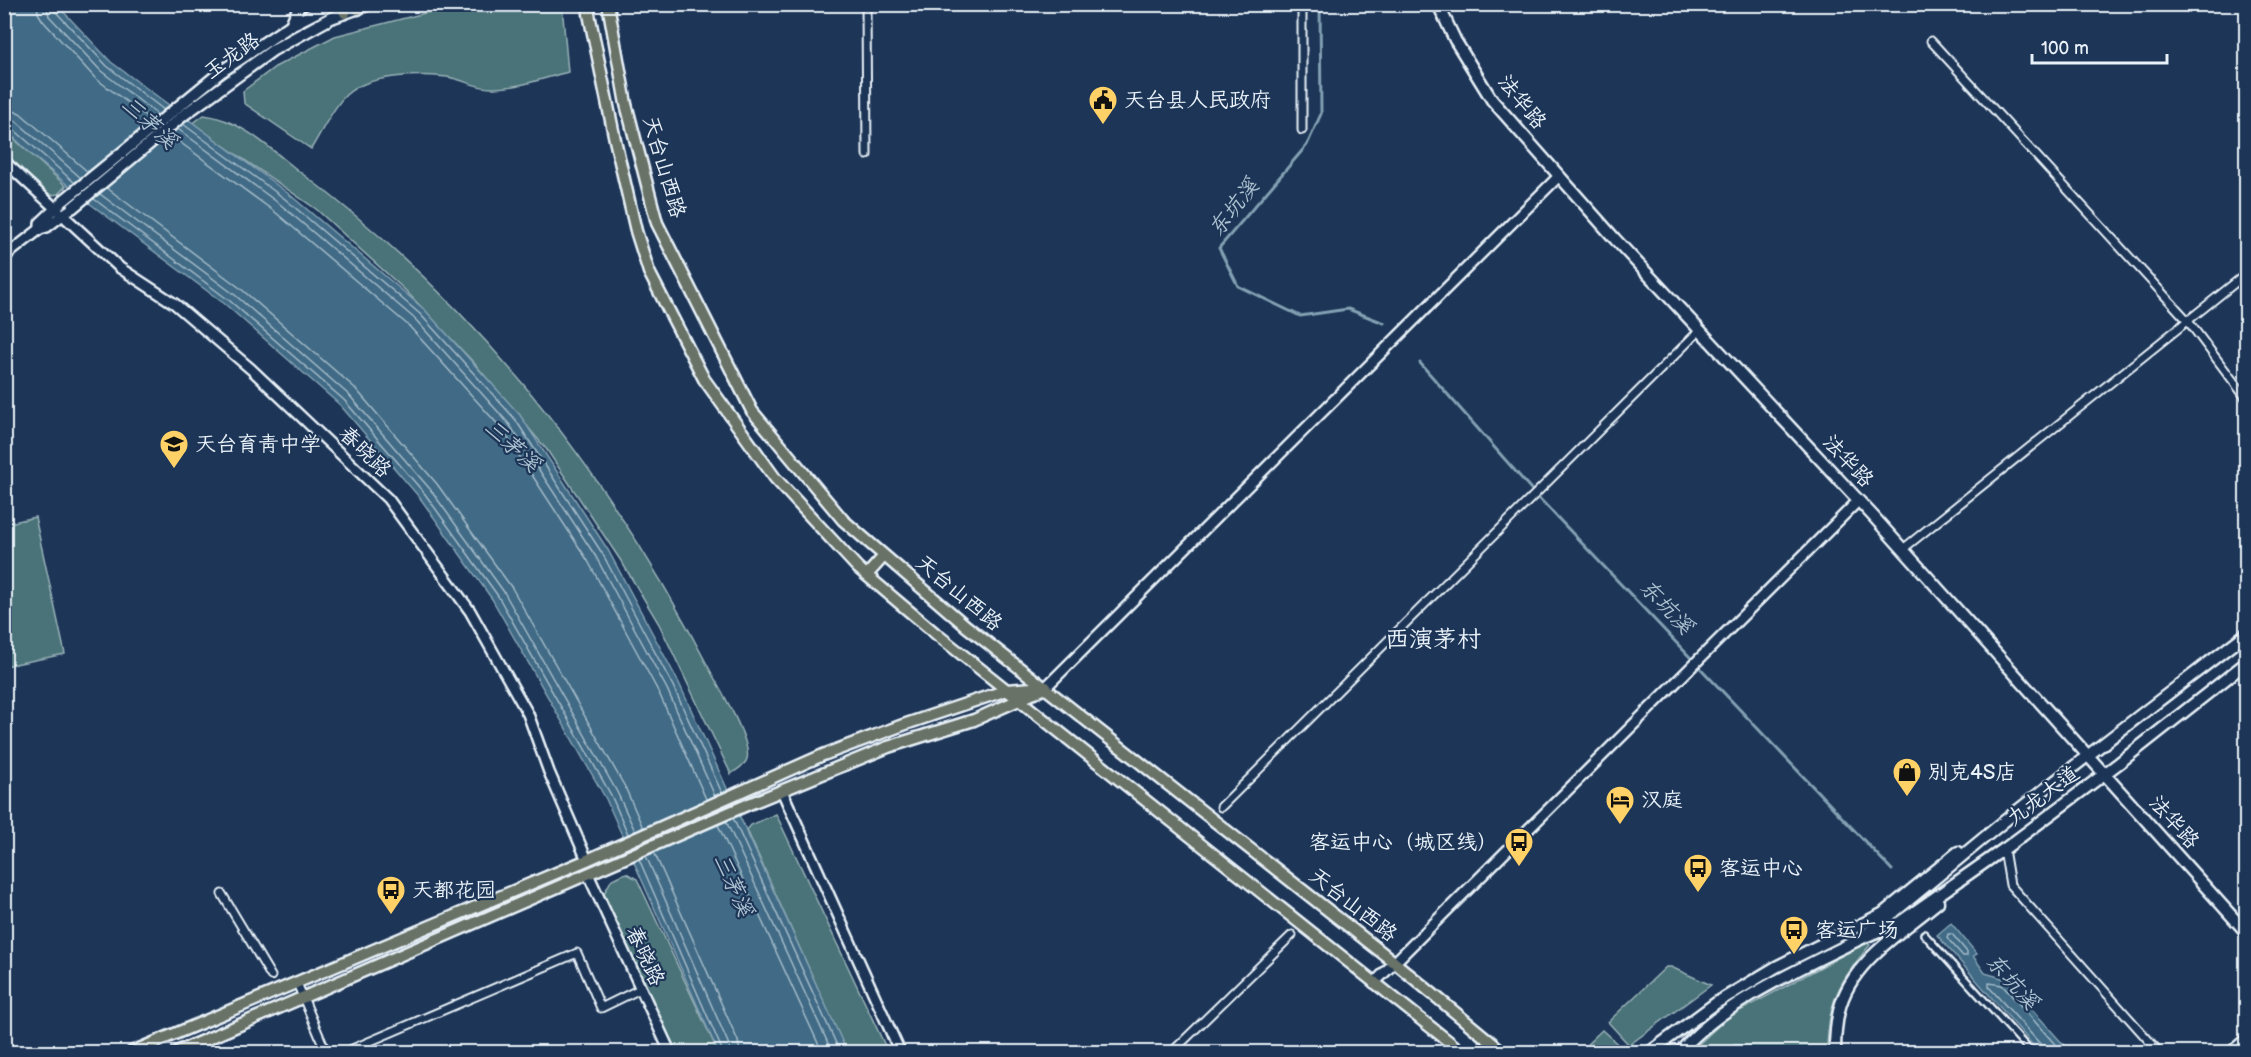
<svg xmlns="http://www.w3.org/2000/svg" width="2251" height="1057" viewBox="0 0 2251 1057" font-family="'Balsamiq Sans','LXGW WenKai TC',sans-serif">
<rect width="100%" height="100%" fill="#1d3557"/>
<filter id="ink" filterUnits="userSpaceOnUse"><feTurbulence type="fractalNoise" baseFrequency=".0167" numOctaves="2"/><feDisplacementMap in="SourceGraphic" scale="12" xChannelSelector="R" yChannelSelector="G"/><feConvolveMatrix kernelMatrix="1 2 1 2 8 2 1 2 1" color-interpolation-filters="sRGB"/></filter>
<g filter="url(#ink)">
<g fill="#4a7378" stroke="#99b2b8" stroke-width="1.5">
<path d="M460 4 562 5 568 72C544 78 516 89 491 88 476 88 462 79 447 77 418 74 368 74 346 95 333 107 321 133 311 149L244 103 243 91 275 67 335 36Z"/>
<path d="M204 115C240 119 272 150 300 172 478 304 610 475 711 672 720 689 752 741 747 759 745 766 736 770 731 774L659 624 623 564 547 450 475 364 406 291 316 209 192 124Z"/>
<polygon points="4,130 66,186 58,194 46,196 5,156"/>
<polygon points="35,517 65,654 5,666 5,524"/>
<polygon points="776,814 888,1052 846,1052 747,830 751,825"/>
<polygon points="626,873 637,879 718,1052 673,1052 603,895 612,879"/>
<path d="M1867 942 1870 945C1839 981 1827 1004 1827 1052H1690L1727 1018Z"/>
<polygon points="1666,967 1671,967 1711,985 1629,1045 1608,1022"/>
<polygon points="1602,1030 1624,1050 1620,1052 1579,1052"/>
</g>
<g fill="#406b85" stroke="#83a1b3" stroke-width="1.5">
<polygon points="4,5 57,5 111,62 289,194 425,310 520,415 608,550 679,683 847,1052 718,1052 606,799 492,599 420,498 340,405 226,305 89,203 31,154 5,129"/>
<polygon points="1951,923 1977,954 1973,956 1985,973 2005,979 2070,1052 2039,1052 1937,935"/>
</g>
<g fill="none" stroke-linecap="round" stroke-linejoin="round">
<g stroke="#a5bbca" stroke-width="1.5">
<polyline points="37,4 38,13 43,21 95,78 151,120"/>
<polyline points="46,4 49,16 101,71 158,115"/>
<polyline points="54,4 55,11 107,66 164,110"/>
<polyline points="4,108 20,113 88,172"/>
<polyline points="4,117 16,121 81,178"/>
<polyline points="183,124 285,199 420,314 515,419 602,553 673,686 722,793"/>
<polyline points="4,125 11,127 75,183"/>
<polyline points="178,129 281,205 415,319 509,424 596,557 667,689 715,796"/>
<polyline points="170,135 275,212 409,326 502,429 588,561 659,693 706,799"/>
<polyline points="107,188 240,288 355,388 437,484 512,588 625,787 643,828"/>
<polyline points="100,194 235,295 349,395 430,489 504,592 617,792 635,831"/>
<polyline points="94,199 230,301 344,400 425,494 498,596 611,795 628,834"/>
<polyline points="733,818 840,1052"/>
<polyline points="726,821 832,1052"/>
<polyline points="718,825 822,1052"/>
<polyline points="654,852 738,1041 740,1052"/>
<polyline points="646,856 729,1045 730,1052"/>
<polyline points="639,859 723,1052"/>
<polygon points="1948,934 1952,934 1967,952 1967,956 1963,956 1947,938"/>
<polyline points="2043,1052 2042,1046 1989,987 1989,983 2002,985 2062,1052"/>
</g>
<g stroke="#83a1b3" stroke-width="3">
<polyline points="1320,4 1321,114 1307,145 1219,248 1238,286 1300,316 1348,309 1384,323"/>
<polyline points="1420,363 1538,497 1892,870"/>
</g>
<g stroke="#e8f1f8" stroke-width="10">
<polyline id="pedestrian" points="1924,934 2031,1052"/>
</g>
<g stroke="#e8f1f8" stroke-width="11">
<g id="minor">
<polyline points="866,4 867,155"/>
<polyline points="1302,4 1302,130"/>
<polyline points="1931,41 2188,321 2246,398"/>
<polyline points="1903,549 2246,274"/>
<polyline points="1221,807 1700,330"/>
<polyline points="2004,849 2010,885 2159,1052"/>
<polyline points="222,894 271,976"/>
<polyline points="297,983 326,1052"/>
<polyline points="345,1052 577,953 601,1008 640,989"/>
<polyline points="1172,1052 1292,935"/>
</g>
</g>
<g stroke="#e8f1f8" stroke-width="14">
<g id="tertiary">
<polyline points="4,161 120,268 175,304 251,369 388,499 470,611 528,714 549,772 587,860"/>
<polyline points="60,204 40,223 40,229 47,227 68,211"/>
<polyline points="4,257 40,229"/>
<polyline points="1046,687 1559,176"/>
<polyline points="782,791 900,1052"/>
<polyline points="588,874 670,1052"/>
<polyline points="1374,983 1858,501"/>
<polyline points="2231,1052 2246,1039"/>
</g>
</g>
<g stroke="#e8f1f8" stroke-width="15">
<g id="secondary">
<polyline points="1438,4 1455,40 1492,100 1615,239 1873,516 2246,932"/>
<polyline points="291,25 300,4"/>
<polyline points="64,200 222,71 291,25 332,4"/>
<polyline points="72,208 185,114 273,50 331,18 370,4"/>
<path d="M2004 849 1900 922 1860 939C1912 899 1961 856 2012 815 2089 754 2168 694 2246 634"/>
<polyline points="1999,853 2119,763 2246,663"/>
<polyline points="1650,1052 1716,1003 1776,967 1882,914 1958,852"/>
<path d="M1680 1052C1721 1003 1802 968 1860 939"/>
<path d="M1835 1052C1835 1039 1836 1024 1839 1011 1850 962 1902 932 1938 902"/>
</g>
</g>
<g stroke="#e8f1f8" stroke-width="15">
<g id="primary">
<polyline points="341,4 345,13"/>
<polyline points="355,4 358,9"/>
<polyline points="589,4 589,14 615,140 636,231 649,272 704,379 775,478 858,568 935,633 1462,1052"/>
<polyline points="608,4 626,104 657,223 752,411 843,520 966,626 1394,962 1503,1052"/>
<polyline points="867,575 884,556"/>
<polyline points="132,1052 587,860 823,755 903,725 1007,690 1046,687"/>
<polyline points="177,1052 749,804 888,747 974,720 1041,690"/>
<polyline points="1735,1052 1740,1052"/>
</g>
</g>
<use href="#pedestrian" stroke="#1d3557" stroke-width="5"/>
<use href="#minor" stroke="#1d3557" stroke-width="7"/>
<use href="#tertiary" stroke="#1d3557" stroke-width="9"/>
<use href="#secondary" stroke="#1d3557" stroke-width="10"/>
<use href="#primary" stroke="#697266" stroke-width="10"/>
</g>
</g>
<defs>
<g id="civic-pin" transform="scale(1.5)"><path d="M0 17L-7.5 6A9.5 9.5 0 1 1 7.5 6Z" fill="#ffd166" stroke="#1d3557"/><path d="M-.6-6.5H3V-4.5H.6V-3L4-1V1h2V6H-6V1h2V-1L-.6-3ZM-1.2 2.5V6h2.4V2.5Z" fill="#111"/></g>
<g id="school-pin" transform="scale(1.5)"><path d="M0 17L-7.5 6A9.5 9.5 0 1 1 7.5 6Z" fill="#ffd166" stroke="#1d3557"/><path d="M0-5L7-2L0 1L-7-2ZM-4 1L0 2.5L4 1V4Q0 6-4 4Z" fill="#111"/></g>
<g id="shop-pin" transform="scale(1.5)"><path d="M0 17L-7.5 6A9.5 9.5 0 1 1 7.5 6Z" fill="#ffd166" stroke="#1d3557"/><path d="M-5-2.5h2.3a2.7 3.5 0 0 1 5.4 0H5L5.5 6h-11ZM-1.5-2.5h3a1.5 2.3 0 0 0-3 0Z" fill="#111"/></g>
<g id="hotel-pin" transform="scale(1.5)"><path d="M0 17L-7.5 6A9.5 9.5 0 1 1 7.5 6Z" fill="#ffd166" stroke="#1d3557"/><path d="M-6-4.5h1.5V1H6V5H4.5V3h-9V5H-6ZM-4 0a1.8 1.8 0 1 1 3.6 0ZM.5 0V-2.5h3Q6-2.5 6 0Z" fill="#111"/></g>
<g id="bus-pin" transform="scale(1.5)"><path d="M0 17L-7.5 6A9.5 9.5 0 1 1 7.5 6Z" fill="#ffd166" stroke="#1d3557"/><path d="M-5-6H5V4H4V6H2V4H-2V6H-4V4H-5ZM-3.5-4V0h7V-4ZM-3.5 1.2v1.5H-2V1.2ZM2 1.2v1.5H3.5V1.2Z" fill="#111"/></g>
</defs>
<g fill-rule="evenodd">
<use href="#civic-pin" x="1103" y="100"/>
<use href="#school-pin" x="174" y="444"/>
<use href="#shop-pin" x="1907" y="772"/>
<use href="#hotel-pin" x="1620" y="800"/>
<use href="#bus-pin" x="1519" y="842"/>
<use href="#bus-pin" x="1698" y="868"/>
<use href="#bus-pin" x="391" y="890"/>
<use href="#bus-pin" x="1794" y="930"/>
</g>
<g text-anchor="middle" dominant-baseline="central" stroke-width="4.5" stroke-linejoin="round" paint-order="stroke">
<g font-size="21" fill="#e8f1f8" stroke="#1d3557">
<text transform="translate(232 56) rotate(-36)">玉龙路</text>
<text transform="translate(1522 102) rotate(51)">法华路</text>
<text transform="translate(664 167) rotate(74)">天台山西路</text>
<text transform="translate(365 452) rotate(44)">春晓路</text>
<text transform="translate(1848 461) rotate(47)">法华路</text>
<text transform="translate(959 593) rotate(40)">天台山西路</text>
<text transform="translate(2043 796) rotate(-37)">九龙大道</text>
<text transform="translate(2174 822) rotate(48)">法华路</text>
<text transform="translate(1353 905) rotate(38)">天台山西路</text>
<text transform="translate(645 956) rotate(65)">春晓路</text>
</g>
<g font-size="21" fill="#e8f1f8" stroke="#1d3557" text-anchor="start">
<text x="1124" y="100">天台县人民政府</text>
<text x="195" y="444">天台育青中学</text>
<text x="1928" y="772">别克4S店</text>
<text x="1641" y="800">汉庭</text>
<text x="1498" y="842" text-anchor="end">客运中心（城区线）</text>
<text x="1719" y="868">客运中心</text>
<text x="412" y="890">天都花园</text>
<text x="1815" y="930">客运广场</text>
</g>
<g font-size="22" font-style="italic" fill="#adc2d0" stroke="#1d3557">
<text transform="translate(149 123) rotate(42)">三茅溪</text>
<text transform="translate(1234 208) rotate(-52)">东坑溪</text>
<text transform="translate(512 446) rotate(42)">三茅溪</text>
<text transform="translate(1666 607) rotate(46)">东坑溪</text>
<text transform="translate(733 885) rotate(66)">三茅溪</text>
<text transform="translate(2012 982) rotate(48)">东坑溪</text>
</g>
<g font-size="24" fill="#e8f1f8" stroke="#1d3557">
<text x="1433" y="639">西演茅村</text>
</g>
</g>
<rect width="2251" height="1057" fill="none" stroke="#1d3557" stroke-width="24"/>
<rect x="12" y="12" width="2227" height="1033" fill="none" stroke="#e8f1f8" stroke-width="2" filter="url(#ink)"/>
<path d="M2032 54v9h135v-9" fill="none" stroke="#e8f1f8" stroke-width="3"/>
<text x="2041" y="54" font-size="18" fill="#e8f1f8" stroke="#1d3557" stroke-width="4.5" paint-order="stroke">100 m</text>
</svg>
